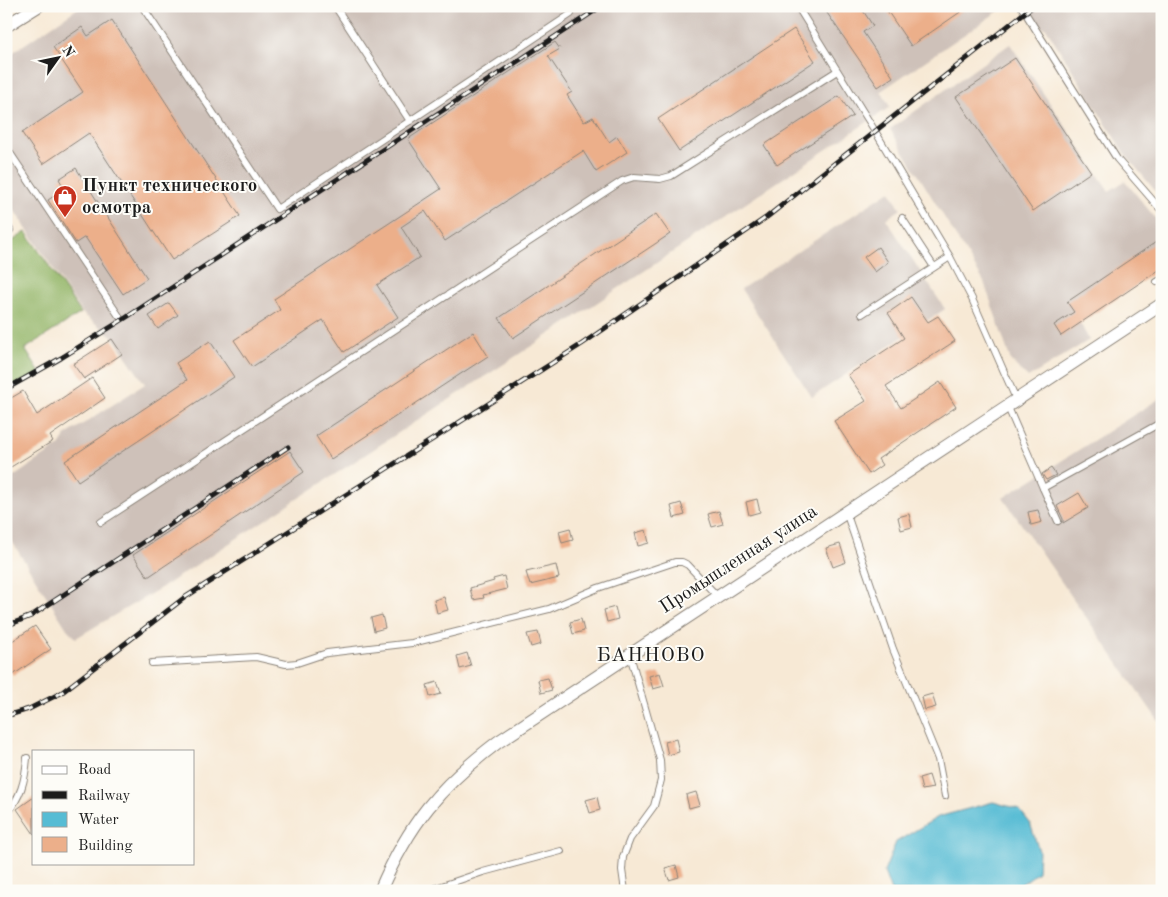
<svg xmlns="http://www.w3.org/2000/svg" width="1168" height="897" viewBox="0 0 1168 897" font-family="'Old Standard TT',serif">
<rect width="100%" height="100%" fill="#fdfcf7"/>
<filter id="ink" filterUnits="userSpaceOnUse"><feTurbulence type="fractalNoise" baseFrequency=".02" numOctaves="2"/><feDisplacementMap in="SourceGraphic" scale="10" xChannelSelector="R" yChannelSelector="G"/><feConvolveMatrix kernelMatrix="1 2 1 2 8 2 1 2 1" color-interpolation-filters="sRGB"/></filter>
<filter id="wash" filterUnits="userSpaceOnUse"><feTurbulence type="fractalNoise" baseFrequency=".0096" numOctaves="4" result="noise"/><feDisplacementMap in="SourceGraphic" scale="20" xChannelSelector="R" yChannelSelector="G"/><feGaussianBlur stdDeviation="1.12" result="paint"/><feColorMatrix in="noise" values="0 0 0 0 0 0 0 0 0 0 0 0 0 0 0 0 0 1.4 0 .05"/><feComposite in="paint" operator="in"/></filter>
<g filter="url(#wash)">
<rect width="100%" height="100%" fill="#f7e9d5"/>
<g fill="#cec1b9">
<polygon points="81,6 1006,6 881,91 890,107 556,330 164,586 76,638 67,629 6,532 6,482 59,446 66,435 145,384 112,336 83,314 6,198 6,57"/>
<polygon points="1028,6 1162,6 1162,199 1124,153 1046,28 1041,27"/>
<polygon points="1010,44 1109,191 1125,181 1162,226 1162,268 1080,323 1089,340 1028,378 1011,361 984,282 890,129"/>
<polygon points="890,191 901,209 886,219 945,309 812,397 741,289"/>
<polygon points="1162,397 1162,726 1003,498"/>
</g>
<polygon fill="#94b669" stroke="#586942" points="26,232 81,313 25,349 40,373 6,390 6,245"/>
<polygon fill="#56bcd4" stroke="#396c78" points="993,802 1019,809 1030,823 1039,851 1038,872 1023,883 1010,891 891,891 884,872 896,842 938,817"/>
<g id="blocks">
<g fill="#ecaf8a">
<polygon points="830,6 860,6 873,26 863,32 893,77 878,87 825,10"/>
<polygon points="884,6 969,6 911,46"/>
<polygon points="112,20 240,216 172,260 89,133 43,164 22,133 83,92 53,47 82,27 88,36"/>
<polygon points="794,29 815,61 679,151 658,119"/>
<polygon points="555,42 560,49 548,56 572,92 567,95 584,122 593,117 609,142 617,136 627,152 596,172 583,151 445,241 425,211 401,227 420,257 377,285 398,317 344,352 323,320 252,367 234,340 280,310 274,299 441,189 408,139"/>
<polygon points="1015,58 1091,172 1033,211 956,97"/>
<polygon points="839,96 853,116 777,165 764,145"/>
<polygon points="76,168 147,278 123,294 85,237 76,243 48,200 65,189 59,179"/>
<polygon points="656,214 670,234 513,338 499,318"/>
<polygon points="1162,238 1162,268 1061,336 1054,325 1074,312 1067,302"/>
<polygon points="878,247 888,262 875,272 864,257"/>
<polygon points="911,297 928,322 938,316 955,341 886,386 901,408 940,382 956,407 878,459 882,465 869,474 834,421 866,401 848,375 904,338 888,313"/>
<polygon points="169,303 178,315 158,329 149,316"/>
<polygon points="473,332 488,356 331,459 316,436"/>
<polygon points="112,339 122,354 84,379 73,364"/>
<polygon points="210,341 234,377 78,481 65,461 187,380 176,363"/>
<polygon points="92,378 105,398 50,436 53,441 6,470 6,401 23,391 37,415"/>
<polygon points="290,451 304,472 148,577 133,555"/>
<polygon points="1051,468 1056,475 1046,480 1042,474"/>
<polygon points="1079,493 1088,508 1063,523 1063,519 1057,506"/>
<polygon points="757,499 760,512 749,515 746,502"/>
<polygon points="681,503 685,515 674,518 671,506"/>
<polygon points="1038,510 1042,522 1031,525 1028,512"/>
<polygon points="719,511 723,524 712,527 708,514"/>
<polygon points="909,514 912,527 901,530 898,517"/>
<polygon points="570,528 573,540 562,543 559,531"/>
<polygon points="646,530 649,543 638,546 635,533"/>
<polygon points="840,544 846,562 833,567 826,548"/>
<polygon points="556,565 559,578 530,585 526,572"/>
<polygon points="504,576 507,589 483,595 484,598 473,600 470,588 494,581 493,579"/>
<polygon points="444,597 448,610 437,613 434,600"/>
<polygon points="615,607 618,619 607,622 604,610"/>
<polygon points="382,615 385,628 374,631 371,618"/>
<polygon points="581,619 584,631 573,634 570,622"/>
<polygon points="35,626 51,649 13,675 6,665 6,645"/>
<polygon points="538,632 541,644 531,647 527,634"/>
<polygon points="467,653 471,666 460,669 457,656"/>
<polygon points="660,673 664,686 653,689 649,676"/>
<polygon points="548,678 552,690 541,693 538,680"/>
<polygon points="437,682 441,694 430,697 427,685"/>
<polygon points="932,694 936,707 925,710 922,697"/>
<polygon points="676,739 679,752 668,755 665,742"/>
<polygon points="929,775 933,788 922,790 919,778"/>
<polygon points="696,792 700,805 689,808 686,795"/>
<polygon points="34,797 34,834 17,809"/>
<polygon points="597,797 600,810 590,813 586,800"/>
<polygon points="676,865 679,877 669,880 665,868"/>
</g>
</g>
</g>
<g filter="url(#ink)">
<use href="#blocks" fill-opacity="0" stroke="#8a8278" stroke-width="1"/>
<g fill="none" stroke-linecap="round" stroke-linejoin="round">
<g stroke="#8a8278" stroke-width="8">
<g id="service">
<polyline points="142,6 277,209 571,14 572,6"/>
<polyline points="335,6 410,121"/>
<polyline points="1021,6 1117,159 1162,211"/>
<polyline points="799,9 875,131 950,257 972,299 1016,399"/>
<polyline points="6,147 119,316"/>
<polyline points="902,218 934,267"/>
<polyline points="6,223 10,230 6,232"/>
<polyline points="1157,282 1162,279"/>
<polyline points="862,314 950,257"/>
<polyline points="1007,405 1043,488 1162,422"/>
<polyline points="1043,488 1058,521"/>
<polyline points="846,512 893,649 938,759 945,796"/>
<polyline points="101,522 622,181 634,177 660,179 671,176 837,71"/>
<polyline points="152,663 256,657 286,664 297,663 327,653 412,643 549,609 598,588 675,562 682,562 688,565 718,597"/>
<path d="M6 815C21 796 25 782 27 758"/>
<polyline points="348,891 368,889 387,891"/>
<polyline points="427,891 483,872 561,851"/>
<polyline points="625,891 622,870 623,857 630,839 654,806 661,780 660,760 630,655"/>
</g>
</g>
<g stroke="#8a8278" stroke-width="14">
<g id="minor">
<polyline points="6,26 38,6"/>
<path d="M380 891C409 823 440 786 498 742L1162 304"/>
</g>
</g>
<use href="#service" stroke="#fff" stroke-width="6"/>
<use href="#minor" stroke="#fff" stroke-width="12"/>
<g stroke="#1c1c1c" stroke-width="5">
<g id="rail">
<polyline points="6,389 61,358 127,317 602,6"/>
<polyline points="6,626 31,616 288,447"/>
<polyline points="6,716 29,709 61,693 184,598 582,344 767,217 1033,6"/>
</g>
</g>
<use href="#rail" stroke="#fdfcf7" stroke-width="3" stroke-dasharray="9" stroke-linecap="butt"/>
</g>
</g>
<defs>
<g id="shop-pin" transform="scale(1.25)"><path d="M0 17L-7.5 6A9.5 9.5 0 1 1 7.5 6Z" fill="#c8321e" stroke="#fdfcf7"/><path d="M-5-2.5h2.3a2.7 3.5 0 0 1 5.4 0H5L5.5 6h-11ZM-1.5-2.5h3a1.5 2.3 0 0 0-3 0Z" fill="#fff"/></g>
</defs>
<g fill-rule="evenodd">
<use href="#shop-pin" x="65" y="197"/>
</g>
<g text-anchor="middle" dominant-baseline="central" stroke-width="4" stroke-linejoin="round" paint-order="stroke">
<g font-size="19" font-weight="bold" fill="#1c1c1c" stroke="#fdfcf7" text-anchor="start">
<text x="82" y="186">Пункт технического<tspan x="82" dy="22">осмотра</tspan></text>
</g>
<g font-size="19" fill="#1c1c1c" stroke="#fdfcf7">
<text transform="translate(739 560) rotate(-33)">Промышленная улица</text>
</g>
<g font-size="20" letter-spacing="1" fill="#1c1c1c" stroke="#fdfcf7">
<text x="651" y="656">БАННОВО</text>
</g>
</g>
<rect width="1168" height="897" fill="none" stroke="#fdfcf7" stroke-width="25"/>
<rect x="32" y="750" width="162" height="115" fill="#fdfcf7" stroke="#a3a29f"/>
<rect x="42" y="766" width="25" height="8" fill="#ffffff" stroke="#a3a29f"/>
<text x="78" y="774" font-size="15" fill="#1c1c1c">Road</text>
<rect x="42" y="791" width="25" height="8" fill="#1c1c1c" stroke="#a3a29f"/>
<text x="78" y="800" font-size="15" fill="#1c1c1c">Railway</text>
<rect x="42" y="812" width="25" height="15" fill="#56bcd4" stroke="#a3a29f"/>
<text x="78" y="824" font-size="15" fill="#1c1c1c">Water</text>
<rect x="42" y="837" width="25" height="15" fill="#ecaf8a" stroke="#a3a29f"/>
<text x="78" y="850" font-size="15" fill="#1c1c1c">Building</text>
<g transform="translate(58 58) rotate(57)" stroke="#fdfcf7" stroke-width="4" paint-order="stroke">
<path d="M0-4L9 19L0 12L-9 19Z" fill="#1c1c1c"/>
<text y="-8" font-size="14" font-weight="bold" text-anchor="middle" fill="#1c1c1c">N</text>
</g>
</svg>
